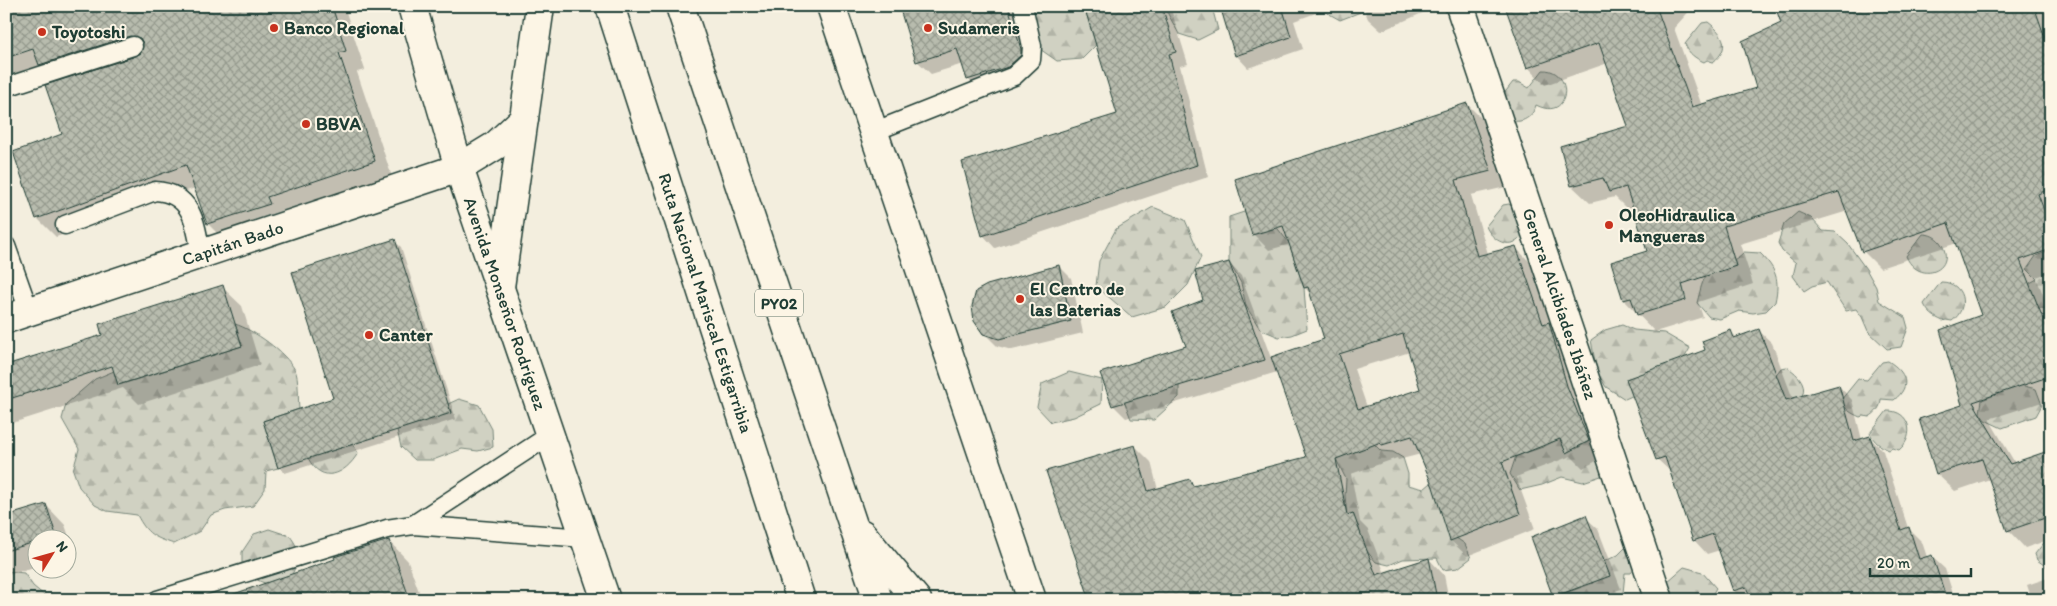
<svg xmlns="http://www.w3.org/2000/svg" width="2057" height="606" viewBox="0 0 2057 606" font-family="Itim,sans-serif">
<defs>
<pattern id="forest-firs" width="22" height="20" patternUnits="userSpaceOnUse" patternTransform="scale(1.25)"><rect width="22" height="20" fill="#d0d1c2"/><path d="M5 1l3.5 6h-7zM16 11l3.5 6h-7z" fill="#b2b4a7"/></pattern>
<pattern id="building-cross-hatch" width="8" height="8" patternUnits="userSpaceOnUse" patternTransform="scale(1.25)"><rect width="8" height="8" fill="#b8bcae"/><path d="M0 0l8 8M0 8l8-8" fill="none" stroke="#959a8e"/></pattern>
</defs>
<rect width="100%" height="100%" fill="#f3eede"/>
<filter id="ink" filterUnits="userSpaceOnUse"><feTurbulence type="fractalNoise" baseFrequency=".02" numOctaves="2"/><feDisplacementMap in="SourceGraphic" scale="10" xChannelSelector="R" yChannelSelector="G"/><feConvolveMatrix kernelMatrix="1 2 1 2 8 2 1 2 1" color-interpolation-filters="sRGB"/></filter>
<g filter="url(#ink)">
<g fill="url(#forest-firs)" stroke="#78877b">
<polygon points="1039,6 1084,6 1096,45 1082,59 1057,61 1037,47 1030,19"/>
<polygon points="1167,6 1207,6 1213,11 1218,30 1198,40 1179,34 1168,14"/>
<polygon points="1323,6 1362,6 1363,11 1340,20 1324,11"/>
<path d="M1708 22C1724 34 1731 48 1713 62L1707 60 1704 62C1695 58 1689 54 1685 44L1702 23Z"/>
<path d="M1543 70C1574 69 1572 123 1536 105 1533 118 1518 127 1506 117 1502 113 1499 108 1496 104L1513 82H1519L1529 88Z"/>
<path d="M1509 204 1518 211 1525 229C1523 234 1520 240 1515 242 1503 247 1490 237 1486 226L1503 205Z"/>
<polygon points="1153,207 1185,220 1201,257 1188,285 1166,307 1132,317 1096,286 1099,261 1116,229"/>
<polygon points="1247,211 1271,220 1289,243 1304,288 1307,329 1292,335 1279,337 1260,329 1246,306 1241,283 1229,262 1229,217"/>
<polygon points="1798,212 1811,218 1823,231 1835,232 1848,244 1866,269 1876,287 1879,301 1905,317 1908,328 1901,347 1887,349 1868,331 1862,317 1856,309 1846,311 1827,282 1812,286 1804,291 1793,276 1796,263 1782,251 1778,243 1784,224"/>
<path d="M1923 234C1930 234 1936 237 1940 242 1960 269 1919 287 1906 256Z"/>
<polygon points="2051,250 2051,309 2039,308 2028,294 2030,283 2037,279 2027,269 2036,256"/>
<path d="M1744 252 1760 253C1776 269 1780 279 1775 302L1766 311 1753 313 1739 311 1720 319 1709 317 1697 303C1701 288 1703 270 1720 264 1732 260 1735 261 1744 252Z"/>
<path d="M1941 282C1964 282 1970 308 1952 321L1946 320 1943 321C1934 317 1928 313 1924 304Z"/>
<path d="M235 324C254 330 285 352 295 370 299 377 298 400 299 409L263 421 278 468 266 471 265 489 253 506 225 510 211 515 200 531 174 544C153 537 147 534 137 515L107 511 95 505 79 487 73 470 79 449 62 419 66 404 95 379 114 371 119 385 242 346Z"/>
<polygon points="1622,325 1634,330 1664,333 1690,348 1673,378 1625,399 1606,387 1597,372 1591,340 1605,330"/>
<path d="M1888 361C1906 372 1912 386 1894 400L1881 399C1881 407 1876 413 1869 417L1863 416 1860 417C1851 413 1845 410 1841 400L1858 379 1867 380 1882 362Z"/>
<path d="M1787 367C1804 378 1811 392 1793 406L1765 389 1781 368Z"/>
<polygon points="1069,372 1102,380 1101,404 1074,417 1051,422 1037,407 1042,384"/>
<polygon points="1179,381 1179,397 1154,420 1131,419 1120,390"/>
<polygon points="2012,383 2036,389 2042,405 2036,416 2002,428 1985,420 1980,413 1982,400 1997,394"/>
<polygon points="459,399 479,405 492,429 493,447 478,451 462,449 433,460 415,460 401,447 397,430 451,412 448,404"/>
<path d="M1887 411C1910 410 1916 436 1899 450L1892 448 1889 450C1880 446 1874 442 1870 433Z"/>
<polygon points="1560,438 1576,449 1591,440 1609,451 1601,476 1583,482 1562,477 1542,485 1520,490 1510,474 1516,456 1543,447"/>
<path d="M1369 439 1381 451 1393 452 1403 458 1408 474V485L1424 489 1431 483 1445 504 1452 535 1465 544 1471 558 1458 568 1443 570 1437 558 1403 559 1389 565 1376 562C1372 557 1366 551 1364 546 1357 530 1364 526 1347 516L1345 496 1346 479 1336 459Z"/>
<path d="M353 444 358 453C345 475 322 485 308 458Z"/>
<path d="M269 529 290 536C292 539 295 543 296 546 300 561 292 587 274 585 262 584 252 577 242 571V552L254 534Z"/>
<polygon points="2051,534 2051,570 2037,560 2035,554"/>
<polygon points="1625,548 1633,552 1638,564 1631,573 1625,573 1623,593 1617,599 1556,599 1550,582 1560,595 1593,583 1601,563 1618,555"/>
<polygon points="1684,567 1702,572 1716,588 1709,600 1671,600 1667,582"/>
<polygon points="6,571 24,573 33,586 45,596 43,600 6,600"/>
</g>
<g fill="#0003" fill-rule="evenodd">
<polygon points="6,6 344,6 365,70 357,72 393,180 227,243 208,224 195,188 56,237 37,218 64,135 58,83 45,70 6,85"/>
<polygon points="901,6 1016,6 1034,63 981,92 968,79 963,64 931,74 917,61"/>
<polygon points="1088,6 1170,6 1188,64 1180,66 1208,177 995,248 983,235 1119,115"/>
<polygon points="1221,6 1335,6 1294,21 1303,49 1248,68 1236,55"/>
<polygon points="1363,6 1435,6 1436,7 1381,31 1368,19"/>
<polygon points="1506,6 1694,6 1674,28 1702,106 1758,89 1788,43 1777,6 2044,6 2051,25 2051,272 2036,277 2051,314 2051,428 2042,402 1989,419 2015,463 2051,451 2051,539 2025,548 2008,530 1990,479 1955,491 1937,474 1920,419 1963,406 1983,316 1957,243 1880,268 1863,251 1848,211 1740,244 1753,284 1698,302 1703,317 1655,332 1624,300 1649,252 1634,207 1627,209 1615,197 1590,203 1572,186 1630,126 1608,63 1545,85 1528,67"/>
<path d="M1467 104 1483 120 1506 187 1471 195 1488 254 1515 247 1531 263 1554 329 1604 457 1583 468 1571 456 1516 477 1535 529 1467 556 1451 541 1434 487 1421 454 1398 460 1397 458 1351 474 1360 522 1368 530 1385 574 1429 559 1444 575 1449 600H1091L1135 446 1151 462 1158 490 1190 481 1196 487 1308 458 1277 372 1126 418 1113 405 1188 347 1205 301 1229 263 1241 276 1271 358 1325 339 1311 294 1305 288 1290 244 1269 250 1253 234ZM1410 352 1421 389 1367 407 1354 369Z"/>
<polygon points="394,241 401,247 456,419 285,473 279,467 334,399"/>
<polygon points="1059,266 1071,278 1083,333 1012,350 997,346 984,333"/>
<polygon points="222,287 242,306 260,365 139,404 123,388 6,425 6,366 104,336"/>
<polygon points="1758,330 1772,343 1793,399 1839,386 1852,400 1862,440 1870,438 1883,451 1908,528 1922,542 1927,557 1931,556 1945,569 1955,600 1738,600 1720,550 1707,554 1694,540 1671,472 1657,459 1707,351 1731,332 1737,338"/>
<polygon points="46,505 65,525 75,554 68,556 68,538 38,538 38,566 6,575 6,518"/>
<polygon points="1585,517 1598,529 1621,589 1591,600 1557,600 1554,597"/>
<polygon points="389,541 408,561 422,600 215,600 256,586 258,587"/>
<polygon points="2051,577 2051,600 2032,600 2027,585"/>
<polygon points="1480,596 1483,600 1468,600"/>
</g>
<g fill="url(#building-cross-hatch)" stroke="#1f3d34" fill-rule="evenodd">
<polygon points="6,6 332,6 346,51 339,53 375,161 267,197 270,204 207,224 186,165 36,219 13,152 62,134 45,85 136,56 141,53 143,43 140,38 130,36 39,65 33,49 6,58"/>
<polygon points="899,6 1008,6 1021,49 1021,55 1008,67 967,80 957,49 916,62"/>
<polygon points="1084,6 1162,6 1176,52 1169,54 1197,165 982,236 962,162 1117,114"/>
<polygon points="1220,6 1282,6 1291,37 1235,56"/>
<polygon points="1505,6 1656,6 1692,107 1756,88 1742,41 1781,23 1775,6 2034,6 2051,55 2051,188 2038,194 2051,229 2051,249 2020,260 2042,316 2051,313 2051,376 1973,402 2010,464 2051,450 2051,516 2007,531 1982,459 1936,474 1919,419 1962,405 1940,330 1981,315 1948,223 1862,252 1839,192 1724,226 1736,266 1682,284 1686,300 1637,315 1631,298 1623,300 1611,262 1647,251 1626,187 1609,192 1603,178 1571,186 1560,146 1628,126 1599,43 1527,68"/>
<path d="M1467 103 1491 171 1456 180 1477 256 1516 246 1543 324 1549 322 1567 386 1589 441 1566 453 1560 439 1502 462 1520 514 1450 541 1433 487 1412 436 1382 445 1381 442 1336 459 1347 515 1353 513 1376 575 1429 558 1437 600H1090L1046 471 1135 445 1148 491 1190 479 1193 486 1306 457 1271 357 1324 339 1308 287 1304 288 1283 226 1252 235 1235 179ZM1403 334 1420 389 1358 409 1339 354Z"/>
<polygon points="395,239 451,413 278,468 263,421 333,398 292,272"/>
<polygon points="1229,262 1265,360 1112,406 1100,373 1186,346 1172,312 1203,300 1195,271"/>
<polygon points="1059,265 1071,321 999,339 983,334 974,321 972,306 976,291 987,285"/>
<polygon points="223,285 242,346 118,385 112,366 6,400 6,365 102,335 99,324"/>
<polygon points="1759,329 1786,400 1839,385 1854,441 1870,436 1901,530 1909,527 1919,559 1932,555 1947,600 1752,600 1746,587 1733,591 1713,534 1693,541 1665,457 1656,460 1626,379 1705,350 1702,341 1731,330 1734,338"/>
<polygon points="46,504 56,535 38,538 38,541 6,551 6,516"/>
<polygon points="1586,515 1610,576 1553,597 1531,537"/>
<polygon points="389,540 410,600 231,600 231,595 335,559 334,557"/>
</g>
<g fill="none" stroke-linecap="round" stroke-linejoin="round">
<g stroke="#1f3d34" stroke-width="21">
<g id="service">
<polyline points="6,87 133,46"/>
<polyline points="873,132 1014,76 1031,60 1032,46 1023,6"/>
<path d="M65 225 155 191C193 193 196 225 201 255"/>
<polyline points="6,246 29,311"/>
<polyline points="413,525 550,435"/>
<polyline points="157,600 387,529 413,525 585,538"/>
</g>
</g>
<g stroke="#1f3d34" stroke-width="31">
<g id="minor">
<path id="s1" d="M1460 6 1659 600"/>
<path id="s2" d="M6 319 459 168"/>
</g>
</g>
<g stroke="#1f3d34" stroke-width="31">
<g id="tertiary">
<path id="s3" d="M412 6 459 168 606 600"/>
<polyline points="831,6 1032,600"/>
</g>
</g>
<g stroke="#1f3d34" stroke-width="31">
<g id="trunk">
<path id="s4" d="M610 6 801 600"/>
<polyline points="680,6 878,600"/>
<polyline points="459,168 495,146 524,119"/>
<polyline points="500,287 540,6"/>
<polyline points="862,534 917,600"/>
</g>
</g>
<use href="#service" stroke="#fcf5e5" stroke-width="18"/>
<use href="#minor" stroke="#fcf5e5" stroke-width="28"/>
<use href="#tertiary" stroke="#fcf5e5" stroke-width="28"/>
<use href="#trunk" stroke="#fcf5e5" stroke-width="28"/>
</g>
</g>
<g fill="#c8321e" stroke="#fcf5e5" stroke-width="2">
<circle cx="274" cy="28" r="5"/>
<circle cx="928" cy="28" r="5"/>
<circle cx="42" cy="32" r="5"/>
<circle cx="306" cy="124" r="5"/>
<circle cx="1609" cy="225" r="5"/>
<circle cx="1020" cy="299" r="5"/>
<circle cx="369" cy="335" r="5"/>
</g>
<g text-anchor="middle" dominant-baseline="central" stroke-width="4" stroke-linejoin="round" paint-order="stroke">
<rect fill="#fcf5e5" stroke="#617469" stroke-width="1" x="755" y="289.5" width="48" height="27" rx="4"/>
<g font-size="16" font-weight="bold" fill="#1f3d34">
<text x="779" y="303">PY02</text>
</g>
<g font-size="18" font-weight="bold" fill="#1f3d34" stroke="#fcf5e5" text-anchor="start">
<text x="284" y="28">Banco Regional</text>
<text x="938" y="28">Sudameris</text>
<text x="52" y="32">Toyotoshi</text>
<text x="316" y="124">BBVA</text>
<text x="1619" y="215">OleoHidraulica<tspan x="1619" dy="21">Mangueras</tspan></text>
<text x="1030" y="289">El Centro de<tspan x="1030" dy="21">las Baterias</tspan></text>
<text x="379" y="335">Canter</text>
</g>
<g font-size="18" fill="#1f3d34" stroke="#fcf5e5">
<text stroke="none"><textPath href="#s2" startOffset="239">Capitán Bado</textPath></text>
<text stroke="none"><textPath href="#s4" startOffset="312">Ruta Nacional Mariscal Estigarribia</textPath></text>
<text stroke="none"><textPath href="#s1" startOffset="314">General Alcibíades Ibáñez</textPath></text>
<text stroke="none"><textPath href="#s3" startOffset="312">Avenida Monseñor Rodríguez</textPath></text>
</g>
</g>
<rect width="2057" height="606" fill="none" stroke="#fcf5e5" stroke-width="25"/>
<rect x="12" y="12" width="2032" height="581" fill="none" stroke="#1f3d34" stroke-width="2" filter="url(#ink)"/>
<g transform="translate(52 554) rotate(53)"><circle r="24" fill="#fcf5e5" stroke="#a4ab9e"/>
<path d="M0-4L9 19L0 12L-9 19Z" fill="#c8321e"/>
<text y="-8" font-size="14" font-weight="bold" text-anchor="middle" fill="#1f3d34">N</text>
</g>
<path d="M1870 568v8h101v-8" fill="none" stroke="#1f3d34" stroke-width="2.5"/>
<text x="1877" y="568" font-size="15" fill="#1f3d34" stroke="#fcf5e5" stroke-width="4" paint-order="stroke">20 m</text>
</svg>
